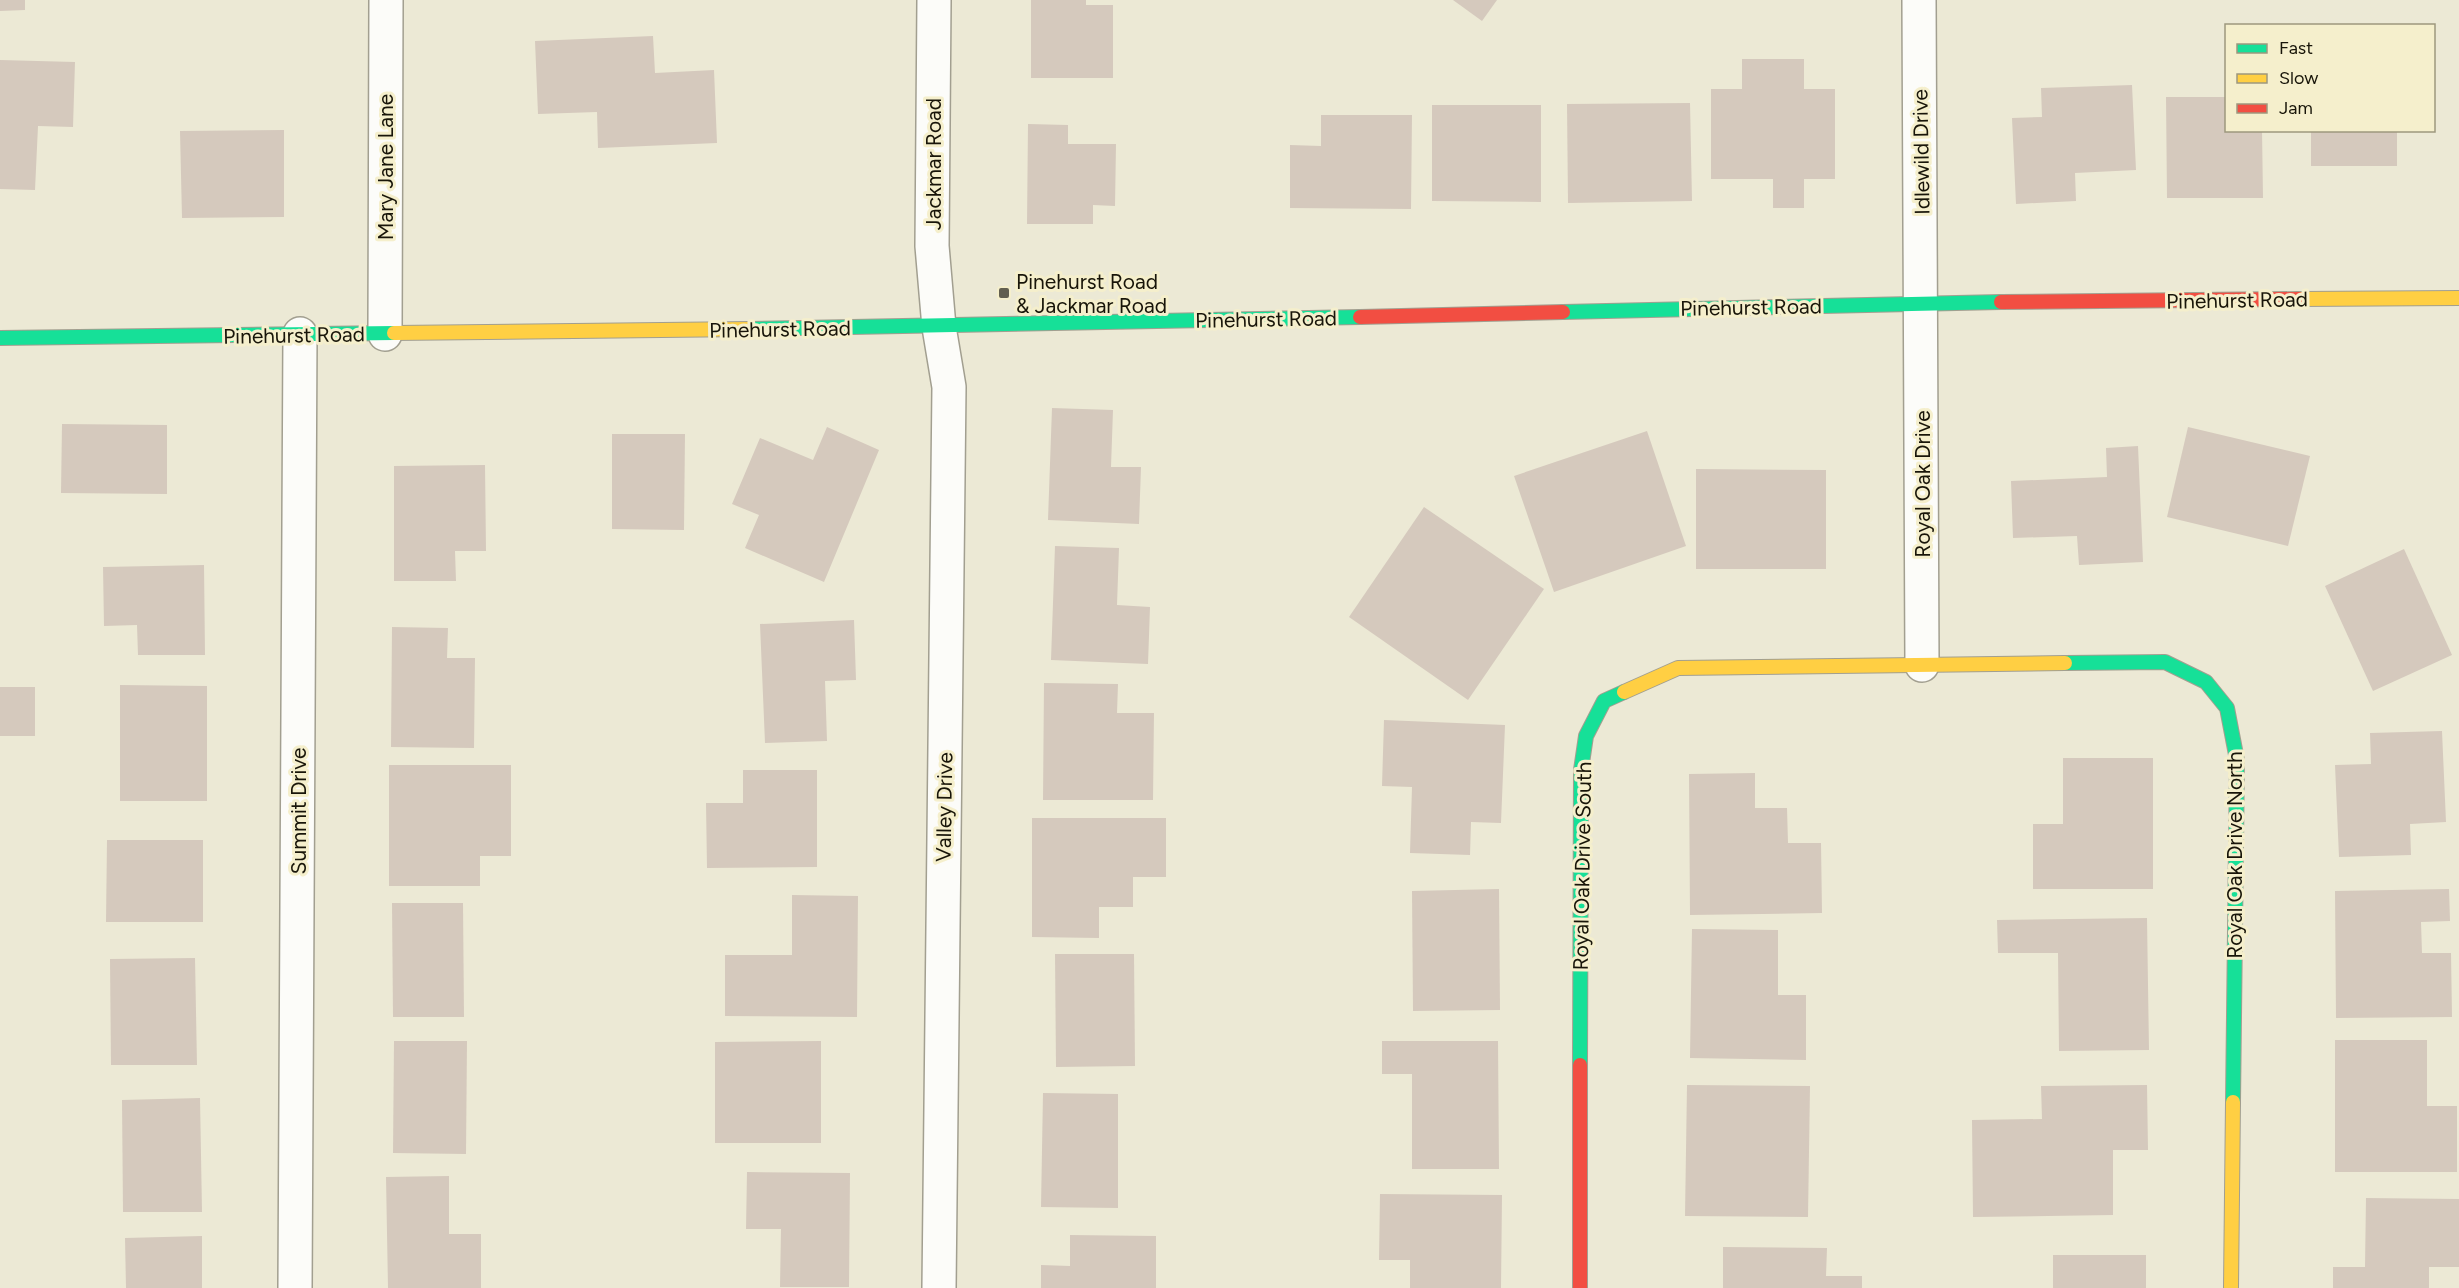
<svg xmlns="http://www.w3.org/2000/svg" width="2459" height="1288" viewBox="0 0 2459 1288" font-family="Figtree,sans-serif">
<rect width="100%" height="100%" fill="#ece9d5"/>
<g fill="#d5c9bd">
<polygon points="0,0 25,0 25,10 0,11"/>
<polygon points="1031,0 1086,0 1086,5 1113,5 1113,78 1031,78"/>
<polygon points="1453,0 1497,0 1482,21"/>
<polygon points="653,36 655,73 714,70 717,143 598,148 597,112 538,114 535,41"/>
<polygon points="1742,59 1804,59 1804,89 1835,89 1835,179 1804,179 1804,208 1773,208 1773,179 1711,179 1711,89 1742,89"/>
<polygon points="0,60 75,62 73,127 38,126 35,190 0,189"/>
<polygon points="2132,85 2136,170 2075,173 2076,201 2016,204 2012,118 2042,117 2041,88"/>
<polygon points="2166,97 2226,97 2226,130 2262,130 2263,198 2167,198"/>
<polygon points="1690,103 1692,201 1568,203 1567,104"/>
<polygon points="1432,105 1541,105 1541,202 1432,201"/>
<polygon points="1321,115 1412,115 1411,209 1290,208 1290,145 1321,146"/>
<polygon points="1028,124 1068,125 1068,144 1116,144 1115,206 1093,205 1093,224 1027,224"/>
<polygon points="284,130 284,217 182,218 180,131"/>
<rect x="2311" y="130" width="86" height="36"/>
<polygon points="1052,408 1113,410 1111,467 1141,467 1139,524 1048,520"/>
<polygon points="62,424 167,425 167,494 61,493"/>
<polygon points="827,427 879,450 824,582 745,548 759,515 732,504 760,438 813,460"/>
<polygon points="2188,427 2310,456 2288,546 2167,517"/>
<polygon points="1647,431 1686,546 1554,592 1514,476"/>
<polygon points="612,434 685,434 684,530 612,529"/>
<polygon points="2138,446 2143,562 2079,565 2077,536 2013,538 2011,481 2107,477 2106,448"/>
<polygon points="485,465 486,551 455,551 456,581 394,581 394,466"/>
<polygon points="1696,469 1826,470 1826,569 1696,569"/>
<polygon points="1424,507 1544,589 1468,700 1349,617"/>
<polygon points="1055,546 1119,548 1117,605 1150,607 1148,664 1051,660"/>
<polygon points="2404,549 2452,655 2373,691 2325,586"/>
<polygon points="204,565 205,655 138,655 137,625 104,626 103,567"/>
<polygon points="854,620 856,680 825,681 827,741 765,743 760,624"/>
<polygon points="392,627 448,628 447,658 475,658 474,748 391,747"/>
<polygon points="1044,683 1118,684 1117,713 1154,713 1153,800 1043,800"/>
<polygon points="120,685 207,686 207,801 120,801"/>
<rect x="0" y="687" width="35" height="49"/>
<polygon points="1384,720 1505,725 1501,823 1471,822 1470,855 1410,853 1412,787 1382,786"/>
<polygon points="2442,731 2446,822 2410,824 2411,855 2339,857 2335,765 2371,764 2370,733"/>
<polygon points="2063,758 2153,758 2153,889 2033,889 2033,824 2063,824"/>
<polygon points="389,765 511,765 511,856 480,856 480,886 389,886"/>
<polygon points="743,770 817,770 817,867 707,868 706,803 743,803"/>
<polygon points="1755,773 1755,808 1787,808 1788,843 1821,843 1822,913 1690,915 1689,774"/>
<polygon points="1032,818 1166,818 1166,877 1133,877 1133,907 1099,907 1099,938 1032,937"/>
<polygon points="107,840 203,840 203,922 106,922"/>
<polygon points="1499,889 1500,1010 1413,1011 1412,891"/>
<polygon points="2449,889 2450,921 2421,922 2422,953 2451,953 2452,1017 2336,1018 2335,891"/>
<polygon points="792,895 858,896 857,1017 725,1016 725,955 792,955"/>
<polygon points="392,903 463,903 464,1017 393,1017"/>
<polygon points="2147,918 2149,1050 2059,1051 2058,953 1998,953 1997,920"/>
<polygon points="1692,929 1778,930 1778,995 1806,995 1806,1060 1690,1058"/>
<polygon points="1055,954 1134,954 1135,1066 1056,1067"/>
<polygon points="195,958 197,1065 111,1065 110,959"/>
<polygon points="2335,1040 2427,1040 2427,1106 2457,1106 2457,1172 2335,1172"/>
<polygon points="394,1041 467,1041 466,1154 393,1153"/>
<polygon points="821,1041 821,1143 715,1143 715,1042"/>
<polygon points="1382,1041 1498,1041 1499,1169 1412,1169 1412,1074 1382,1074"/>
<polygon points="1687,1085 1810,1086 1808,1217 1685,1216"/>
<polygon points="2147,1085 2148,1150 2113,1150 2113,1215 1973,1217 1972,1120 2042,1119 2041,1086"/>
<polygon points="1043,1093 1118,1094 1118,1208 1041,1207"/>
<polygon points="200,1098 202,1212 123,1212 122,1100"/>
<polygon points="747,1172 850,1173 849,1287 780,1287 781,1229 746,1229"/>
<polygon points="449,1176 449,1234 481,1234 481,1288 388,1288 386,1177"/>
<polygon points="1380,1194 1502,1195 1501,1288 1410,1288 1410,1260 1379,1260"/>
<polygon points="2366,1198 2459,1199 2459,1267 2429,1267 2429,1288 2333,1288 2333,1267 2365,1267"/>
<polygon points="1070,1235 1156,1236 1156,1288 1041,1288 1041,1265 1070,1266"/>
<polygon points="202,1236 202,1288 126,1288 125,1238"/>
<polygon points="1723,1247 1827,1248 1826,1276 1862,1276 1862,1288 1723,1288"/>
<rect x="2053" y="1255" width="93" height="33"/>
</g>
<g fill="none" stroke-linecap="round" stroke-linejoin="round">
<g stroke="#a29f90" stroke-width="36">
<g id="street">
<polyline points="934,0 932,246 939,327 949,387 939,1288"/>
<polyline points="1919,0 1922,665"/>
<polyline points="385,334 386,0"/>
<polyline points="295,1288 300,334"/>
</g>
</g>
<g stroke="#a29f90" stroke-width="16">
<g id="fast">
<polyline points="1563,312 2001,302"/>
<polyline points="749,329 1360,317"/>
<polyline points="0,338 394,333"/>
<polyline points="2065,663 2165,662 2206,682 2227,708 2237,760 2233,1102"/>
<polyline points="1580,1065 1581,770 1586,736 1604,701 1624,692"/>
</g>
</g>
<g stroke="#a29f90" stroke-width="16">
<g id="slow">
<polyline points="2299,299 2459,298"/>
<polyline points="394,333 749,329"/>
<polyline points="1624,692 1678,668 2065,663"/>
<polyline points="2231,1288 2233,1102"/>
</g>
</g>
<g stroke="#a29f90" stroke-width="16">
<g id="jam">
<polyline points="2001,302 2299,299"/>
<polyline points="1360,317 1563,312"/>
<polyline points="1580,1288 1580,1065"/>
</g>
</g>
<use href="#street" stroke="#fcfcf9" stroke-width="33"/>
<use href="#fast" stroke="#16e098" stroke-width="14"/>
<use href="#slow" stroke="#ffcf43" stroke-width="14"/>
<use href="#jam" stroke="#f24e42" stroke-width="14"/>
</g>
<rect fill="#625f50" stroke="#f5efcc" stroke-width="2" x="998" y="287" width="12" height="12" rx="3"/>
<g text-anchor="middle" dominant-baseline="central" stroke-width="6" stroke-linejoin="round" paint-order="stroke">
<g font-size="21" fill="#181509" stroke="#f5efcc">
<text transform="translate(1921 152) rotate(-91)">Idlewild Drive</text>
<text transform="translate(933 164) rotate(-90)">Jackmar Road</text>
<text transform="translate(385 167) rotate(-90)">Mary Jane Lane</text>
<text transform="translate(2237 300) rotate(-1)">Pinehurst Road</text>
<text transform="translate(1751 307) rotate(-1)">Pinehurst Road</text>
<text transform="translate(1266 319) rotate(-1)">Pinehurst Road</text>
<text transform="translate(780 329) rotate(-1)">Pinehurst Road</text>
<text transform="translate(294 335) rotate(-1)">Pinehurst Road</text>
<text transform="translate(1922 484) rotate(-90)">Royal Oak Drive</text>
<text transform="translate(944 807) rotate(-89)">Valley Drive</text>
<text transform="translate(298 811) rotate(-90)">Summit Drive</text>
<text transform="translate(2234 855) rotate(-90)">Royal Oak Drive North</text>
<text transform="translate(1582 866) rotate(-89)">Royal Oak Drive South</text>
</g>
<g font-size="21" fill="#181509" stroke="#f5efcc" text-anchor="start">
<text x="1016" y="281">Pinehurst Road<tspan x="1016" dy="24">&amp; Jackmar Road</tspan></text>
</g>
</g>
<rect x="2225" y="24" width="210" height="108" fill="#f5efcc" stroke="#9d987e" stroke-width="1.5"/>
<rect x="2237" y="44" width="30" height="9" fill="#16e098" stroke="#9d987e" stroke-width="1.5"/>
<text x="2279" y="54" font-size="18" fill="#181509">Fast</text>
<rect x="2237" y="74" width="30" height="9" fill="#ffcf43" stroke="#9d987e" stroke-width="1.5"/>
<text x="2279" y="84" font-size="18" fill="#181509">Slow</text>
<rect x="2237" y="104" width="30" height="9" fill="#f24e42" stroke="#9d987e" stroke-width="1.5"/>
<text x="2279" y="114" font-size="18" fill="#181509">Jam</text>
</svg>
